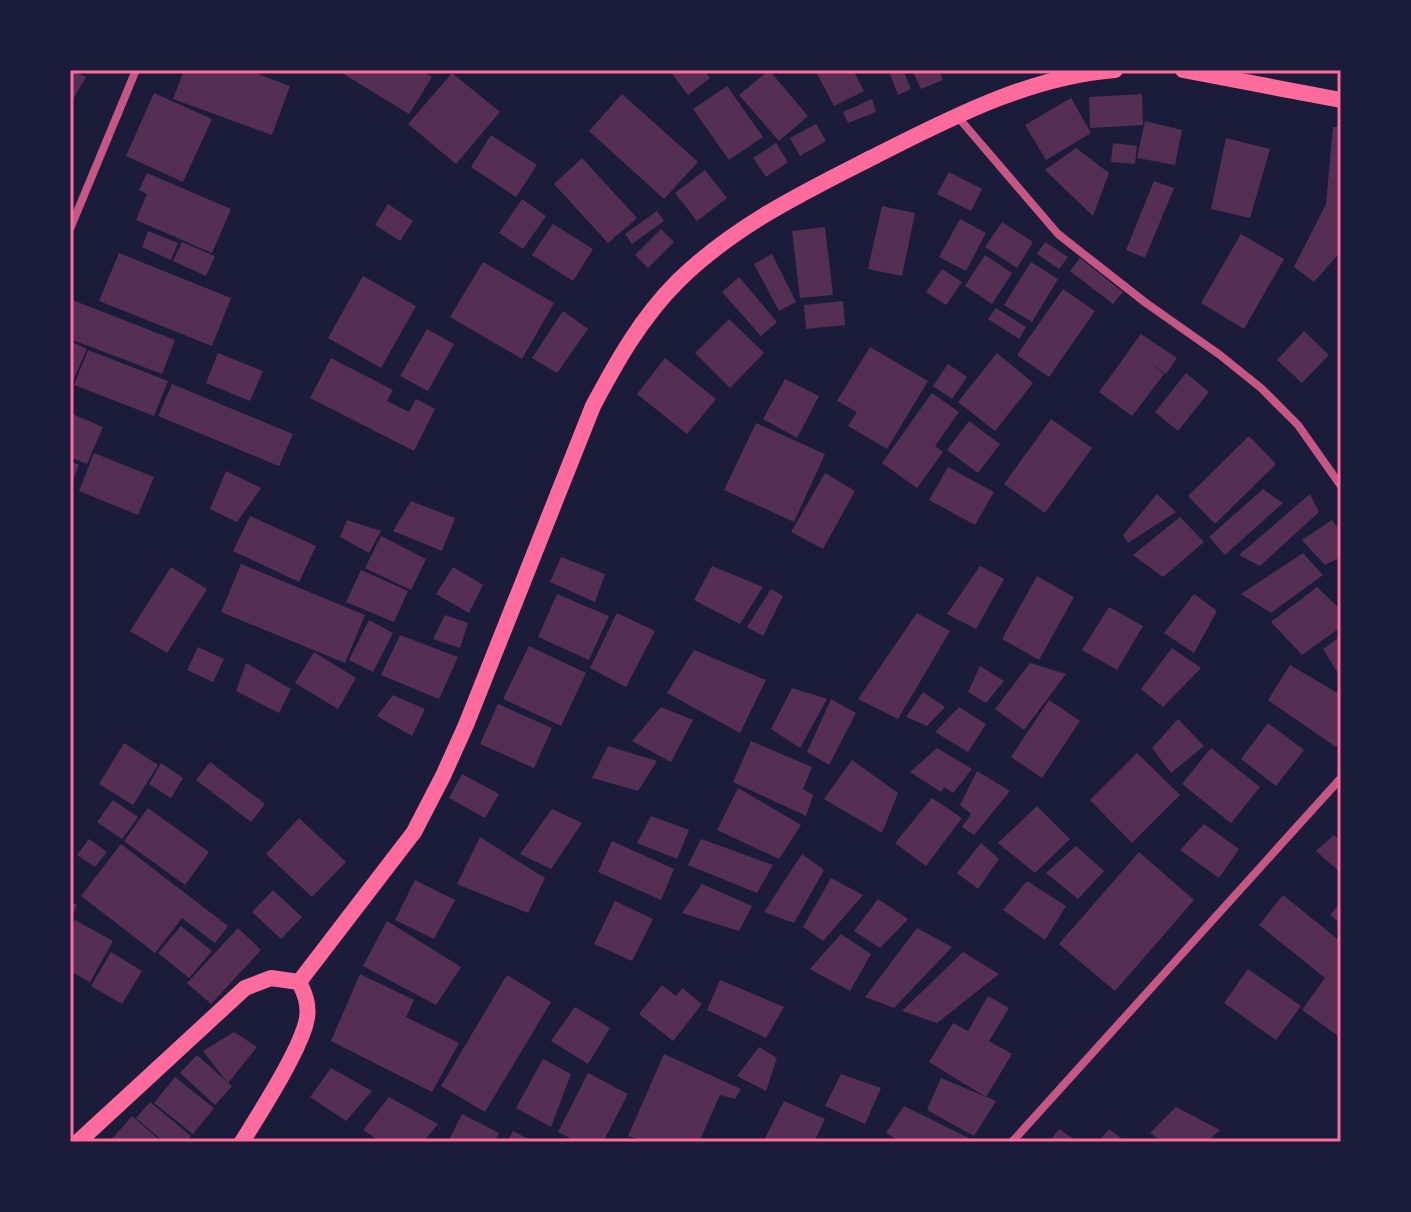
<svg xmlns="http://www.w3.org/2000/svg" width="1411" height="1212" viewBox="0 0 1411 1212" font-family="Raleway,sans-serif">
<rect width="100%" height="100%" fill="#1b1b3a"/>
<g fill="#542f53">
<polygon points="70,70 86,77 70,104"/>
<polygon points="184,70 247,70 290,86 272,135 173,99"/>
<polygon points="337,70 420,70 432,77 409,114"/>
<polygon points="669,70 704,70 710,78 688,95"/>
<polygon points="769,70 808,116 779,141 739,95"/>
<polygon points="815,70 853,70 864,91 834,106"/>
<polygon points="898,70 903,70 911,89 898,95 890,74"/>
<polygon points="912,70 939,70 943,80 921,89"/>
<polygon points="452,73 500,112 456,164 408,124"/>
<polygon points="727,86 763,137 729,160 693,109"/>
<polygon points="154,93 212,119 183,182 126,156"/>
<polygon points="622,94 698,162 664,199 589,131"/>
<polygon points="1142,94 1143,125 1090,128 1089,97"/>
<polygon points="1071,98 1091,133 1046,160 1025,125"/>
<polygon points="872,99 876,112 848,123 843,112"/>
<polygon points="1145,121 1182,130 1175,165 1137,158"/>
<polygon points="816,124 826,141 800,156 790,138"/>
<polygon points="1333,127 1341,127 1341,251 1314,282 1294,267 1326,204"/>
<polygon points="491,135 537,165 516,197 471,167"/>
<polygon points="1226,138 1270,149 1250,218 1211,209"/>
<polygon points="776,143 788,162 766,177 753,158"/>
<polygon points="1113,143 1137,146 1135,164 1111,162"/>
<polygon points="1076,148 1109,173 1093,216 1045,170"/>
<polygon points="582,158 637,218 608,243 554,184"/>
<polygon points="705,170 727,198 697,221 675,193"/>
<polygon points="949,172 982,189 971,211 937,194"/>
<polygon points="147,173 231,209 212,253 136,220 147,194 139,190"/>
<polygon points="1154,181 1174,188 1145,258 1126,250"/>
<polygon points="522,199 546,216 523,249 499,233"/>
<polygon points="388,204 413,221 400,241 375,225"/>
<polygon points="882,206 915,213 902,276 868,269"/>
<polygon points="657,211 664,221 632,244 625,234"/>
<polygon points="960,219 986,233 966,271 939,257"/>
<polygon points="1002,222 1033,242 1017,268 985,247"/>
<polygon points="553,224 593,249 573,281 532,255"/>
<polygon points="825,227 833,295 800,298 792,231"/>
<polygon points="661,229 674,242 648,268 635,255"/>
<polygon points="148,231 178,243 171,260 142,247"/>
<polygon points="1241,234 1284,259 1244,329 1201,303"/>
<polygon points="182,242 215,256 206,276 173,261"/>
<polygon points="1045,242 1068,257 1059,269 1037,254"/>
<polygon points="119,253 231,298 212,346 99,301"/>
<polygon points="772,254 796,302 779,311 754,264"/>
<polygon points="985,255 1012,273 992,304 965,286"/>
<polygon points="1080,258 1123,292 1113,304 1070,271"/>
<polygon points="483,262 554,303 522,359 450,317"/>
<polygon points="1031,262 1058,279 1032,322 1004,305"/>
<polygon points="942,269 962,282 946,305 926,292"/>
<polygon points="363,276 416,306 381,368 328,338"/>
<polygon points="739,277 777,322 761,336 722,292"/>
<polygon points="1063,289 1095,311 1049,377 1017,355"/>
<polygon points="70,299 175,340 162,374 70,339"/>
<polygon points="843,301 845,325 806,329 804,305"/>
<polygon points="996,308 1026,327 1019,339 988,319"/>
<polygon points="563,311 588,329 557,373 532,358"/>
<polygon points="729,319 764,353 730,388 695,353"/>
<polygon points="427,329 454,344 428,391 400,376"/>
<polygon points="1304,331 1329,355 1302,383 1277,360"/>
<polygon points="1141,334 1177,358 1166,374 1149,362 1164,374 1132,416 1099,392"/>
<polygon points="70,341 87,349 73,381 70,380"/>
<polygon points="870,347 928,381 887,449 848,426 857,412 837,401"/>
<polygon points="88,350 168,381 154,416 74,385"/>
<polygon points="218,353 263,371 250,401 206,383"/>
<polygon points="997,353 1033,383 995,431 958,402"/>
<polygon points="331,358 393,390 387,401 409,412 416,399 435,409 414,451 310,398"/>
<polygon points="665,358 716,399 687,434 637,394"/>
<polygon points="948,364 967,377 952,399 933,386"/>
<polygon points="1186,373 1209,392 1178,431 1155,412"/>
<polygon points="785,379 819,396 797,438 763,419"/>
<polygon points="172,384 293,434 279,466 158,416"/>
<polygon points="932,393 959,412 935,446 943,452 917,488 882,463"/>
<polygon points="70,413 103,427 87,464 70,457"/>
<polygon points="1051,419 1092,448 1045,513 1004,484"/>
<polygon points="969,421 1000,444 978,473 947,450"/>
<polygon points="756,423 825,454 794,522 724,490"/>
<polygon points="1249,436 1276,464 1215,524 1188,496"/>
<polygon points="94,453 154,477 138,515 79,491"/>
<polygon points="70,461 79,465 70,487"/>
<polygon points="948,467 994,492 975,525 929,500"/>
<polygon points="226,471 261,488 237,522 210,509"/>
<polygon points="825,473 855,491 823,549 791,532"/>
<polygon points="1263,489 1283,503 1225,555 1209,537"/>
<polygon points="1157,494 1176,512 1128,543 1123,535"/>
<polygon points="1310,494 1319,512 1260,566 1239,555"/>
<polygon points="411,501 455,518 442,551 393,531"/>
<polygon points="250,516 316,546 299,582 233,551"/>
<polygon points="1180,517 1204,542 1163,577 1133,555"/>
<polygon points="347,520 381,531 369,553 340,537"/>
<polygon points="1332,520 1341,533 1341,557 1325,565 1302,540"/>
<polygon points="381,536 426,559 411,590 365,568"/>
<polygon points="1303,553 1323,575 1271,613 1241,594"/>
<polygon points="561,557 605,574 595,602 550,582"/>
<polygon points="241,564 365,615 345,663 221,612"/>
<polygon points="712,566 763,587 740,624 694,600"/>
<polygon points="980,566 1004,579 976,629 947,614"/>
<polygon points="171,567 207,589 167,653 130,631"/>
<polygon points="453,567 483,585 469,613 436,594"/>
<polygon points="361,570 408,591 394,622 346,602"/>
<polygon points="1037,576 1074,597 1039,660 1002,639"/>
<polygon points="1317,587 1341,610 1341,627 1302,655 1271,622"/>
<polygon points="771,589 783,596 763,636 747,627"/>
<polygon points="557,594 609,616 589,660 538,637"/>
<polygon points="1194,594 1217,611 1194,653 1164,633"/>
<polygon points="1109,607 1143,626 1117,670 1082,650"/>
<polygon points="617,613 655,631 626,687 590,668"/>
<polygon points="917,613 950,631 898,719 858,699"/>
<polygon points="445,615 468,623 460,648 433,639"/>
<polygon points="369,620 393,633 373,672 349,660"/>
<polygon points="400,635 458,657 439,699 381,675"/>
<polygon points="1341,636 1341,678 1323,649"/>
<polygon points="529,646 586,673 561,726 503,699"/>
<polygon points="198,647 224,659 213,682 187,670"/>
<polygon points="1172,648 1201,668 1163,707 1141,689"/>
<polygon points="694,650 766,680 740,733 667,693"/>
<polygon points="314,652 356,678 338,709 295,683"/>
<polygon points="246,663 291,689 279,713 236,691"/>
<polygon points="1030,663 1066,674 1024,730 995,709"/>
<polygon points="1290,665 1341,695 1341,740 1336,747 1268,700"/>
<polygon points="980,666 1004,681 986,703 968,692"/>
<polygon points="792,688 827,699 800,748 771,729"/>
<polygon points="923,692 945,707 927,726 906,717"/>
<polygon points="393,695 425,709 412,736 377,716"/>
<polygon points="831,699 856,713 829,765 807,752"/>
<polygon points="1049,700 1080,721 1042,778 1011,757"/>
<polygon points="498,704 552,728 534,768 480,744"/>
<polygon points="661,707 693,720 671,762 632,741"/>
<polygon points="959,707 986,724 968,752 935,732"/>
<polygon points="1178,719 1204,746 1171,773 1152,748"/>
<polygon points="1268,723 1304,750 1276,786 1241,759"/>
<polygon points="751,741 812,767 803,789 813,795 806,816 733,782"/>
<polygon points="124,743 158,765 133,805 99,784"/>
<polygon points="608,746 657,761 638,791 592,778"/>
<polygon points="937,748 972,769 953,793 944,787 941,792 910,772"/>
<polygon points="1211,748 1260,787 1231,823 1182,784"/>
<polygon points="1137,753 1180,795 1132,843 1090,800"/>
<polygon points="852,760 898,793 882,833 824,799"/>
<polygon points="210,762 265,804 251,822 196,780"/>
<polygon points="161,763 183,778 171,798 149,784"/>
<polygon points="977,771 1010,791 974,835 962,827 971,814 960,805"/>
<polygon points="462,774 499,794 485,818 449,798"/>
<polygon points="738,788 801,825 779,859 717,830"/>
<polygon points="932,798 962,818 926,866 895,843"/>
<polygon points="113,800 138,817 122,839 97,822"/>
<polygon points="1037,806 1070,839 1035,873 998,843"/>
<polygon points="148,808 209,852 185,885 124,841"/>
<polygon points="552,809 582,823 551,869 520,854"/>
<polygon points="651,816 689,830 677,859 637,843"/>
<polygon points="299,818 346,862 312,897 266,854"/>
<polygon points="1204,824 1239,849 1219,878 1180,850"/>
<polygon points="1334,835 1341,841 1341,873 1316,851"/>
<polygon points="480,837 545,878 528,913 457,884"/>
<polygon points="89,839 107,852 95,867 77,855"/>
<polygon points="701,839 773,865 757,893 688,865"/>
<polygon points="612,841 674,869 661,900 598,872"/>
<polygon points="981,843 999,859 978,889 957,873"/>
<polygon points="121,844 228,926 215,943 182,918 155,953 81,896"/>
<polygon points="1076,846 1104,871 1078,899 1046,873"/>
<polygon points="1139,852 1194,900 1115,991 1059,944"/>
<polygon points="802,854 824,870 794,923 764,912"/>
<polygon points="831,878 863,895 823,941 803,927"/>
<polygon points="415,880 455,900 434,939 395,920"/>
<polygon points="1027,881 1066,906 1045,940 1003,910"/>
<polygon points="702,884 752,906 739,931 682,913"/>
<polygon points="273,890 302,917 281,939 252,912"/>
<polygon points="1283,895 1341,942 1339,983 1341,984 1341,1038 1302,1010 1325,978 1259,925"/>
<polygon points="878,899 908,919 880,948 854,931"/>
<polygon points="615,901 653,919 632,961 594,944"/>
<polygon points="70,902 77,905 70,921"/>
<polygon points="1341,902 1341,924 1330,915"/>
<polygon points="75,920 113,941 90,982 70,971 70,930"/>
<polygon points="387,921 461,967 436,1005 363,966"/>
<polygon points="181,926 212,951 189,978 158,953"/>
<polygon points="238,928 261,950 211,1004 187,983"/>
<polygon points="917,928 952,947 894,1008 865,997"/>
<polygon points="841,934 871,954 850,991 810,969"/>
<polygon points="111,952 142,971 122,1004 91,986"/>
<polygon points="963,952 999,974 937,1023 902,1011"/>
<polygon points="1248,969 1301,1006 1276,1040 1224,1003"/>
<polygon points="360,974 414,1000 406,1017 459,1043 432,1092 331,1041"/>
<polygon points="507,975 551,1002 485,1112 441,1086"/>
<polygon points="720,980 784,1007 766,1038 707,1010"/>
<polygon points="662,985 676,996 682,988 702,1004 673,1041 639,1014"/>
<polygon points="988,996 1009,1008 989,1041 1012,1054 986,1097 929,1062 953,1023 968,1031"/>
<polygon points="575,1007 610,1028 588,1064 551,1041"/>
<polygon points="234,1032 257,1047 228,1083 232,1086 215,1105 180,1073 197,1055 227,1082 203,1051"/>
<polygon points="759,1047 777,1058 766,1091 737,1076"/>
<polygon points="664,1054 741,1089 735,1099 720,1095 699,1142 649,1142 628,1136"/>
<polygon points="543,1059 571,1074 551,1127 516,1108"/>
<polygon points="331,1068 372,1091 346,1121 310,1097"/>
<polygon points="588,1073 628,1094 603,1142 578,1142 558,1132"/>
<polygon points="841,1074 881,1088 865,1124 825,1106"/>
<polygon points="175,1077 214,1108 193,1134 154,1103"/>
<polygon points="941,1078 996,1101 974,1136 927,1110"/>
<polygon points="389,1097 438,1124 423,1142 381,1142 363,1130"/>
<polygon points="784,1101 825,1119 814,1142 763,1142"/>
<polygon points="150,1102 191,1136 186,1142 164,1142 136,1118"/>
<polygon points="904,1106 977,1142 901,1142 886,1133"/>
<polygon points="1176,1107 1220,1130 1206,1142 1164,1142 1150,1133"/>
<polygon points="462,1114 499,1133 494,1142 448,1142"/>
<polygon points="132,1116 162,1142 114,1142 111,1140"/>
<polygon points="1059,1129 1078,1142 1049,1142"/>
<polygon points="1109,1129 1126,1142 1098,1142"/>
<polygon points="513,1131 534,1142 507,1142"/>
</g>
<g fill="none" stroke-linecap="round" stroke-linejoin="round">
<g stroke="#c65784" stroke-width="8">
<polyline points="957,116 1058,234 1146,303 1220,355 1261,388 1298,425 1341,486"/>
<polyline points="70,229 136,70"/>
<polyline points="1012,1142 1341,778"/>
</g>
<g stroke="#ff6b9d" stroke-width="16">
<polyline points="1183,70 1341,100"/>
<path d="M299 982 414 832 443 776 466 725 593 406C617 361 641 318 678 281 734 226 802 193 871 158 949 119 1027 77 1115 70"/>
<polyline points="78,1142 245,988 271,978 299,982"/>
<path d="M242 1142C259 1114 302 1048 307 1018 309 1004 305 994 299 982"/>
</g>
</g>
<rect width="1411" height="1212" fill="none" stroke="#1b1b3a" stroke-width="144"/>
<rect x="72" y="72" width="1267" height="1068" fill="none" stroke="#ff6b9d" stroke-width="3"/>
</svg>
